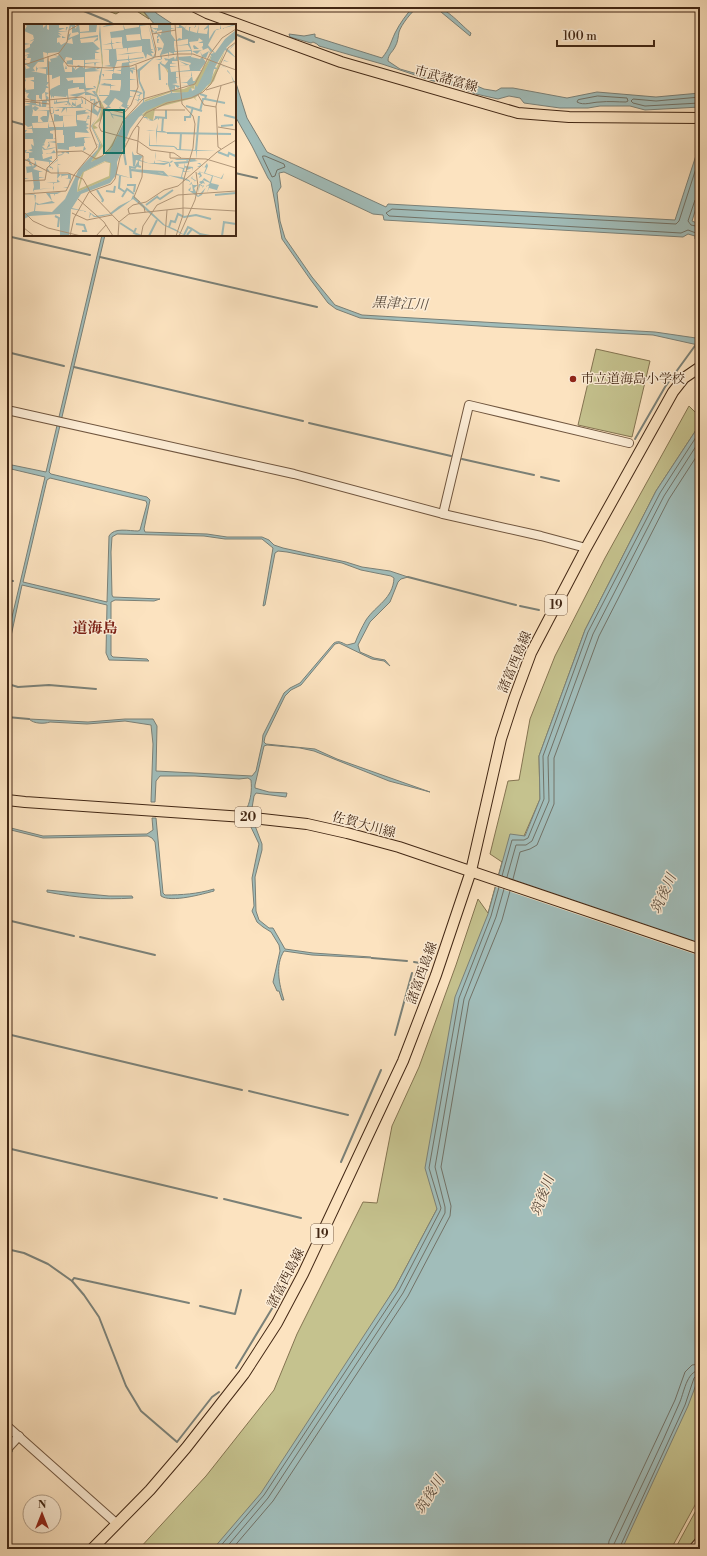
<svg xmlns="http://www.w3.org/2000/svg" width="707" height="1556" viewBox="0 0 707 1556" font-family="'Libre Bodoni','Noto Serif JP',serif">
<rect width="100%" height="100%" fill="#fce3c0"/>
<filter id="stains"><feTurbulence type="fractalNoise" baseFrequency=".005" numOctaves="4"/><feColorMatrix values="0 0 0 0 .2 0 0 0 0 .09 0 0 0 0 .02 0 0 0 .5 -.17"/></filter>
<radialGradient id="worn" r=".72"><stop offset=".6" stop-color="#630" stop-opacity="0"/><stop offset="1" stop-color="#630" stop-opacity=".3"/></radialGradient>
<g fill="#c5c28e" stroke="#847451">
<polygon points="98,7 140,7 149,19 132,8 125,8 116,14"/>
<polygon points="596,349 650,361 632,437 578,425"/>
<polygon points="689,406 700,417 700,424 656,491 585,630 539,756 540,799 524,836 437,1209 395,1288 232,1549 139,1549 206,1476 274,1390 297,1334 363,1202 377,1203 392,1126 419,1067 456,965 478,899 488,913 502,862 490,854 508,781 519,780 530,719 555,656 605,558"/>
<polygon points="700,1321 700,1496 671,1549 602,1549"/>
<polygon points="700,1503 700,1535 688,1549 675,1549"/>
</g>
<g fill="#a1bdba" stroke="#7b8178" fill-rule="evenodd">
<polygon points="140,7 154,7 156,13 174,25 155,25"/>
<path d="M413 7H418C412 11 401 25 399 32 398 37 398 42 395 47 392 53 388 54 388 61L400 69 435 79 450 81 471 87 477 86 484 89 496 91 501 88H513L567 98 597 92 656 97 700 93V107L645 110 630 106H600L588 108H560L524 103 520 98 509 96 498 99 476 94 446 83 433 81 382 64 319 46 317 44 313 42 311 43 290 37 289 34 304 36 315 34V37L382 58C390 48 390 44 395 33 400 23 406 15 413 7Z"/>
<path d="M435 7C446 7 462 26 471 33L470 36Z"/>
<polygon points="235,80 247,118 267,152 386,207 388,204 675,220 700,143 700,195 692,221 699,224 700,223 700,243 695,239 695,236 688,234 683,237 384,220 383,215 373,214 284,172 279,173 281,187 277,193 280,221 285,238 312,277 335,305 362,315 655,332 696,338 700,340 700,343 698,345 653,335 494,327 360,318 336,309 328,303 310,279 282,239 271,182 268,178 252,146 235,116"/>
<path d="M102 235H105L49 472 51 474 147 497 150 500 144 529 145 532 207 534 227 537H262L269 540 274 545 283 548 346 562 362 567 390 571 408 577 401 579 398 582 390 602 370 622 358 645 360 652 374 658 385 660 390 666 384 661 372 659 339 643 335 644 301 685 291 690 285 696 265 737 264 742 266 744 315 749 337 759 430 792 389 781 314 751 300 748 267 745 264 746 255 785V788L269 792 287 793 286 797 256 793 254 796 252 808H247C251 799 252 790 251 780L248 778 239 779 195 776H160L156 781 155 802H151L153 744 151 725 125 721 87 724 50 722C44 724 34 724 29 719L88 722 125 719H153L157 726 156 771 252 776 256 771 262 744 263 735 284 693 290 688 300 683 334 643C339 640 342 643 347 645L355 643C358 635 362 627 366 620 376 605 393 599 394 578L391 576 361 570 342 563 287 552 278 551 275 553 265 605 263 606 273 548 262 539H225L204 536 117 534 112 537 111 552 112 595 113 597 160 599 154 601 115 600 111 602V655L113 657 147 659 149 661 109 660 106 653 107 605 22 585 7 655 8 634 45 477 7 468V464L46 472ZM50 478 146 501 147 504 140 530 138 531C129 531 114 527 109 536L107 602 23 582 47 480Z"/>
<polygon points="700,424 700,1374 688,1406 622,1549 213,1549 261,1493 395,1288 437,1209 425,1168 455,997 488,914 510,834 525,836 540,799 539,756 585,630 656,491"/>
<path d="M152 818H156L163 893 165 895C182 895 197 894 214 889V891C203 894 171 903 161 896L155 842 152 838 148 836 43 838 7 829V827L43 836 147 834 153 830Z"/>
<path d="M249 823H254L262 844V850L255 877 256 911 259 920 269 928H273L285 949 313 953 371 957 372 958 312 955 284 951C275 965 279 984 284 1000H282L279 991H277L273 982 280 951 279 945 271 932 263 927 257 922 252 911 254 906 252 878 259 844Z"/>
<path d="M47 890 109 896H132L133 898C102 900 78 898 47 892Z"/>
</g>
<polygon fill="#fce3c0" points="497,874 700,943 700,956 493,886"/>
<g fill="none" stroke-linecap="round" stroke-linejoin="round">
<g stroke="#727267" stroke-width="1">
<path d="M598 96 627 98 628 101 626 102C618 102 608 101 600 102 592 102 584 106 577 102L578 100Z"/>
<polyline points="700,97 656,101 633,99 631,101 633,103 645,106 700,103"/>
<polygon points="263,156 265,156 284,164 285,167 277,170 275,176 272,177 263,158"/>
<polyline points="700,156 679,221 676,224 392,209 386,213 389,216 681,233 688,230 696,233 700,238"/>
<polyline points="700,197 695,200 688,221 691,225 700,227"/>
<polyline points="502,876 512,840 524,840 528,838 544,799 543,756 588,632 660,493 700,431"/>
<polyline points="507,877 516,845 526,845 532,841 549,801 548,757 593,634 664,496 700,440"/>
<polyline points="513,879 520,852 530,849 537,845 554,804 554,758 599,636 669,499 700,451"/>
<polyline points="218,1549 264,1495 399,1290 440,1211 441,1208 429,1168 459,998 491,916 499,887"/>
<polyline points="225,1549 268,1498 403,1293 445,1213 445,1207 435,1167 464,999 496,917 504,889"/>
<polyline points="232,1549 273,1501 408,1296 450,1216 451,1206 441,1167 469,1001 502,920 510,891"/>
<polyline points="608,1549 609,1541 675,1400 685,1372 692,1365 700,1364"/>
<path d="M614 1549V1544C636 1497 659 1451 679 1404 684 1394 686 1371 700 1370"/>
<polyline points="619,1549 685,1405 694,1378 697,1375 700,1375"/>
</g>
<g stroke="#7b8178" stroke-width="2">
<polyline points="74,7 108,21 115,25"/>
<polyline points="235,34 254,42"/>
<polyline points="7,120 25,125"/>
<polyline points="235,173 257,178"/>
<polyline points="7,236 90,255"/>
<polyline points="100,257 317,307"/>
<polyline points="7,352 64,366"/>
<polyline points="74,367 303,421"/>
<polyline points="309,423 451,456"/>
<polyline points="635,439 665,387 697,343"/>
<polyline points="462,459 534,475"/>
<polyline points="541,477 559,481"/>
<polyline points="408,577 516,605"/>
<polyline points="7,580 13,581"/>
<polyline points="520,606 539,610"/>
<polyline points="8,684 18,687 49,685 96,689"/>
<polyline points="7,717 29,719"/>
<polyline points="7,920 74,936"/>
<polyline points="80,937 155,955"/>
<polyline points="372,958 407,961"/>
<polyline points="414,962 420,963"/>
<polyline points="7,1034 242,1090"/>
<polyline points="395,1035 412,973"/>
<polyline points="249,1091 348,1115"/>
<polyline points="7,1148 217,1198"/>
<polyline points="341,1162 381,1070"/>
<polyline points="224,1199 301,1218"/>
<polyline points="11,1250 24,1253 48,1264 72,1281 84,1295 99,1317 126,1386 141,1411 177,1442 212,1397 219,1392"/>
<polyline points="72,1281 74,1278 189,1303"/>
<polyline points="200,1306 235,1314 241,1290"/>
<polyline points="236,1368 282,1292 286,1277"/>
<polyline points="7,1456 12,1451"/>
</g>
<g stroke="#70563f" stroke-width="10">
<g id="minor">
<polyline points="7,410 294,474 443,514 541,536 586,548"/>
<polyline points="443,514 469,405 629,443"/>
<polyline points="7,1426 116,1523"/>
<polyline points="7,1449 19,1436"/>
</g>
</g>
<g stroke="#422714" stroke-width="12">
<g id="major">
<polyline points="195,7 207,13 341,62 518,113 569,117 700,118"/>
<polyline points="7,800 25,802 244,817 307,824 347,833 399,847 700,949"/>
<polyline points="92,1549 150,1490 186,1448 244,1374 277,1323 303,1274 403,1061 436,975 471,871 501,739 514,699 531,653 586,548 673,392 684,378 700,367"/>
<polyline points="694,1549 700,1542"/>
</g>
</g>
<use href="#minor" stroke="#fdedd6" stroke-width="8"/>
<use href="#major" stroke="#fce3c0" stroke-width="10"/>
</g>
<circle fill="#8f2418" stroke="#fdedd6" stroke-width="1.5" cx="573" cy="379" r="4"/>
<g text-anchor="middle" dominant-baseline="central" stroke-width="3" stroke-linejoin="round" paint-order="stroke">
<g fill="#fdedd6" stroke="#7a624e" stroke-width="1">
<rect x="545" y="595" width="22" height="20" rx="3"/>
<rect x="235" y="807" width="26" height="20" rx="3"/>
<rect x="311" y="1224" width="22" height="20" rx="3"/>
</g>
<g font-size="12" font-weight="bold" fill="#422714">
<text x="556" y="605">19</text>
<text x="248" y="817">20</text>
<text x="322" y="1234">19</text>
</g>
<g font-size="13" fill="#422714" stroke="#fdedd6">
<text transform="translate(446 79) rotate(16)">市武諸富線</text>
<text transform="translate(515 662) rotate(-67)">諸富西島線</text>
<text transform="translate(364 825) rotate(15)">佐賀大川線</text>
<text transform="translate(422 973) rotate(-70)">諸富西島線</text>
<text transform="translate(286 1278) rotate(-63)">諸富西島線</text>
</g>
<g font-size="13" fill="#422714" stroke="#fdedd6" text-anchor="start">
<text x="581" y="379">市立道海島小学校</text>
</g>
<g font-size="14" font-style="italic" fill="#5a4c3e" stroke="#fdedd6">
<text transform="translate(400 304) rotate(3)">黒津江川</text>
<text transform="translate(664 894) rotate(-66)">筑後川</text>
<text transform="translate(543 1196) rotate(-70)">筑後川</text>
<text transform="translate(430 1495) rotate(-58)">筑後川</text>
</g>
<g font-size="15" font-weight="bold" fill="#7a1f14" stroke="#fdedd6">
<text x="95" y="628">道海島</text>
</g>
</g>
<g transform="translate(24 24)">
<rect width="212" height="212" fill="#fce3c0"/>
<path d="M75 6 79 39 73 70 81 85 77 96 70 101 74 104 70 105 79 122 71 134 81 131 93 111 87 128 79 134 67 138 77 120 68 102 75 94 77 86 72 68 78 42ZM201 26 190 57 171 74 173 77 170 74 131 84 129 97 118 91 127 82 183 63ZM189 29 178 55 173 64 170 61 171 65 166 64 167 67 161 69 147 68 120 78 121 76 146 67 144 61V49L140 42 145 48 147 66 160 65 168 61ZM82 137 87 138V154L53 168 58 148ZM81 138 86 139 85 152 55 165 60 148Z" fill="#c5c28e" fill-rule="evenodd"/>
<path d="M0 0 19 1V4L23 0V5L25 6V0H35V4H41L42 6V3H44L42 7 41 4 34 7 45 8 44 11 47 9 45 14 55 10 54 8 48 9V2L44 7 46 0H51V5L55 0 56 8 65 7V1H59L58 0 73 1 72 8 56 9V14L74 11V16L69 18 74 13 56 15 57 19 69 18 76 25 71 27 76 29H71V35H77L61 36V39L77 38 72 39 71 43 70 39 61 40V45L71 43 72 45 74 43 77 44 71 46 76 47 61 48V53H75H61V59L74 58 61 59 62 64H71L69 62H71L72 64 61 67 71 71 68 67 70 66 68 67H71L72 73 67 71V75H71L72 81V77L74 79 70 84 74 88 76 82 71 69 75 60V53L79 39 75 11 76 0 79 39 76 59 72 68 77 79V86L68 102 77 121 67 138 85 129 102 94 119 78V68L115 59 113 46 128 35 131 29 124 0 132 28 130 34 116 47V57L121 68 120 78 147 69 144 60 142 61V59L144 60V46L135 39 138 37 137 39 141 41 144 37 143 36 142 37 140 34 145 35 144 29 137 31 138 32V35L136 36 131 35H137L136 31 139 24 134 27V24L132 23 139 24 140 20 135 12 133 15H135V16L134 18H136L133 19V12L129 13 133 12H134L133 9 137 11 138 6 133 7V9L128 8V5H131H128L130 8 133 7 132 4V6L126 3V1L127 0H130L126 2 129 4H134V0L147 1V4H151L147 5V10H152H147L152 17H150V22L164 20V15L152 17 155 14 158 15V9L152 10 158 9V4H151L155 3V0L161 4 163 0 161 5 165 7V3H167V4H170L171 3 172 0V3H171V4H167L166 3V7L173 9 175 0 174 9 183 10 184 4 179 6 185 0V15L190 7 193 5H196V0L197 5 208 1H212L192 6 184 21 191 29 201 15 212 6V14L202 24 205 26 208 22 212 19 205 26 212 34 201 26 191 43 194 45 195 44 198 43 200 36 205 38 200 37 198 42 203 44V46L205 48 207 51 212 61V64L211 60 209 57 207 51 203 47V44L199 42 194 45H190L187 58 173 72 142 78 122 87 118 90 120 93H123L124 96 127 95 129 97 131 94H135V95L134 96V99V94L129 97 124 96 122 94H120L118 91 115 93 106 105 101 119 103 121 101 120 93 138V150L107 154 92 151 86 159 57 170 48 184 65 188 71 192 85 190 95 182 107 176 109 171 141 201 151 205 162 212 139 201 109 175 88 190 74 193H70L67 190 65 195 66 188 47 185 45 212H36V190L6 192 0 195V190L10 187 12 171H0L11 170 9 166H0H9L10 163 8 148 3 149V151H0L1 154H5L1 155V160H0V151H3L2 143H0L8 142 5 140V137H0L5 134 9 143 11 138 10 134H5V128L0 129V126H3L1 129 9 128 4 126 8 125 7 120H0H7L10 122 9 115H0V106H3L1 109H9L8 105H2L8 104V102L4 103 0 100V82L7 81 0 79H6L7 76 3 73 5 69 0 70 3 69 0 67V61L2 66 10 65V61H3H10V58H2H10L6 56H10V53L1 54 2 57 0 58 1 41 2 45 6 44 0 39H6L7 34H3L4 31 0 32 2 36 4 35 1 36 0 35V32L6 29 0 28V26L6 23V20L0 21V19L7 20 10 16 4 18 10 15 9 11 0 7 3 2ZM34 8H44L43 17 48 14 49 20 43 19 44 17 37 21 35 18H37H35L33 19V14H42V11V14L38 12V14H33L37 13 34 10 38 11ZM175 14 179 17 174 19H179V22L175 25 170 21 169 22 170 25H175L178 23 179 26 168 27 165 18 174 17ZM164 21 167 26 151 27 150 22ZM184 24 186 27 185 30 187 27 190 29 186 30 188 33 185 32 187 34 173 63 171 61V65L168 67 167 63 164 68 148 69 149 64 150 67 155 65 151 66V62L154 64 156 62 148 60 155 59H153L152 54 155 53H152V48L167 47V52L155 53 168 52 163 58 156 59H163L164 61 156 62 168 61 172 57H169L168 52H176H168L167 47H178L176 46 182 38 178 33 176 35 167 33 168 27 173 30 176 27 178 33 182 34 185 27 178 31 176 27ZM167 27V32L154 33 155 36 167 39 166 41 155 37 162 41 154 42 165 41 166 46 147 48 146 43 154 42H146V40L153 39H148V37H154L153 31 151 36 150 33 145 35V28L150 30V28ZM19 28 23 29V32L24 29 36 28 34 32 29 31 34 33 26 35 27 38 24 37 23 33V38H20ZM42 33 48 34V36L41 37H43L42 40 54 41 51 45 48 42V45H43L42 41 41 45H48V48H41L39 40ZM49 36H60V39H57H60V44L57 42 51 46V43L57 41H49ZM14 38H23V43L13 44 12 42V48L14 44 22 45V50L7 47H11L9 44ZM23 51H28V55L36 52V58H26H36V61H23L25 58H23ZM60 53V59H49V56L44 57 42 54ZM22 61H35L27 65 25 68 28 75V72L30 74V72L42 73 43 71 44 77 33 78V75L31 79 30 75V80L43 78V80H40V83V80L43 81 44 78 45 82 46 80 48 83H22L23 77H24L25 78V76H23L25 74 22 71 25 69 21 68 22 64H25ZM55 63V67L51 68 55 67V65H60L61 68 45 71 53 73 61 69V80H58L59 79V77L57 73 58 79 52 82 51 76H54L52 74 45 76H51V80L48 78V81L53 83H49L45 78 44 69V65ZM21 68 22 76H18V83L15 77V81L12 80V71H15V76V74L18 76V70ZM61 71H67L66 77 70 76 68 87 57 83V80H62ZM8 81 29 84V89H26L27 88V85L26 86 28 94 27 90 30 89 29 83 39 84 37 89 42 84 43 89V84H60L74 92 67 102 75 119 74 125 55 145 41 175 28 188 11 187 12 179 13 181 31 179 28 177 26 170H30L31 172V170H33L37 168 22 169 28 177 15 180 11 178 10 166 29 164 30 167V164H39H30L29 161 30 159 36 158 33 155 37 150 38 154V152L44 151V154H41L46 155 44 163 39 164H44L47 155V150H35L34 141 37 140H34V132L38 131 41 128 45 130V128H37L39 130 34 131V125L45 126V123L51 122V127V123L60 122 59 127 62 125 60 122H65H60V119H72L73 121H74L72 119H61L60 114 68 113H60V111V113L51 114V111H56H51V108L65 109 62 105 65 104 62 102 65 100 62 99 63 95H67L63 94 66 93 64 91 62 97 53 96V91L66 89 61 88 62 86 52 87V85V91L35 92V85L30 87H35V91L30 90V97L24 98 26 86 12 87 15 84 11 82 8 84 11 87H9ZM9 87H23V92H16H19L16 94 19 98H14V92H8ZM52 91V97H46H52L53 102 40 103 39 97H45H39V92ZM24 98 39 97V103H25ZM24 98V104H9L8 99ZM31 106 32 109V106H39V111H32H40V114H33H40V119H33L34 135 26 142V138H29L25 135H33H28V132L19 135 18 130 32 129 30 126 27 129V126V129L19 130 18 124 20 126 27 125 33 123 21 125 18 122 21 121 18 119 20 120 22 115H32V117L24 118 25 120 24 121V122L23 123V124L26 122 25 118 32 119V109V114L29 115V110L26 109V107ZM11 136 25 138 26 142 23 144V147L26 148 23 144 26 143V144H28L29 146 31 147 29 146V144L26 142 34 136 33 158 22 159H29V164L16 165V159H21H16L15 154 21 153H15V148H19L9 145 13 142ZM81 137 87 139 86 154 53 168 54 157 59 148ZM85 0H96L85 2 86 8 100 6 99 0 101 5 115 3V0L123 1 116 2 117 7 124 6 117 7V10L124 9 117 10 118 15H126L127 25H130L127 26 130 29H127L129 33 123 30 122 35 119 28 104 30 105 35 119 33 120 34 105 36 106 38 119 36 105 39 106 44 112 43 110 44 112 46 106 45 112 48 109 47V50L106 47V55L113 56H106V61H113H106V66H111L119 69 116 71H119H116L115 75 118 76H115L113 81 114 77 110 75 114 76 115 72 112 71H115L116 69 106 67V72H110L106 73 104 77 108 78 104 77 103 81 106 82H103L105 85 102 84 100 89 101 94 88 91 90 95H99H90L88 93 86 88 78 86 84 82 79 78 77 79 80 77 77 76 80 77 84 72H75V74V68H73H75L76 61 82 59H76L87 60V56H76L88 55V50H80V53H77H80L78 50H89V47H79L89 46V43L80 42 86 41 85 37H80H85V31H79H85V26H78L88 25 87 20 78 21 87 19V14L81 15 87 14 86 8 77 9 86 8 85 2 78 3ZM116 10 117 16 103 17 102 11ZM98 13V19L93 18 91 19H98L99 24 89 25 88 20 91 19H88L87 14ZM118 22V28L104 29V24ZM103 24 104 29 93 31 104 30V35L93 36 92 25ZM104 36 105 38 98 39 97 46H92L97 47V50L89 49 93 37ZM87 56H97V61L93 59 97 61 96 67 86 66 87 62 92 61H87ZM76 61 86 62V66L77 67 86 66 85 71H75ZM91 74 99 79 97 82 101 84 100 86 96 84 97 82 95 84 100 87 99 92 88 90 83 84H87L85 82 88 78 93 82 88 78ZM134 99 133 107H140L145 109 133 108 132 121 150 122 153 124V125L192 127H173L172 135 171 136 174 137 166 138 165 136 163 137 162 136H153L150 135 148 137 153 139 155 141 154 143 160 144 161 138V142L169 143 168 147V144L163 146 161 143 160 147H167L159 148 158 153 165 156 169 152 168 154 171 156 178 157 180 154 186 158 188 152 176 148 178 152 175 154 176 151 173 150 176 148 174 147 180 149 182 144 181 143 180 144 177 141 176 143H173L177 141 173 139H176L180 144 183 139 184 142 181 149 197 154 200 149 198 155 210 159 189 152 187 159 195 161 193 166 196 167 185 164 183 169 185 162 183 161 178 171 174 173 164 166 167 163 166 167H169L168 160 165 161 168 158 143 151 157 153 159 145 153 143 149 137 147 139 145 138 147 142 145 143V139L140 141 123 139 112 136 111 142 110 143 109 142 108 127 110 131H116L119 132 116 136 124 139H130L131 136V139H144L132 136 131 132V127L132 136 146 138 150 135H172V127L153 126 150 123 125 122 126 107 122 106 132 107ZM126 107H132V121H126ZM167 154 171 157 170 159 172 156 177 157 175 158 177 160H175L174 169 176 161 179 163V161L178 164 180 162 179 161 178 162V161H176L179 159 177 158 181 160 179 156 186 159 174 172 169 162 170 164 174 161H169L165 156Z" fill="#a1bdba" fill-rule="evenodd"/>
<path fill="none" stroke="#a1bdba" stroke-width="2" d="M135 40 136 56M176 70 182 72 181 75 201 79M162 82 178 87M176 87 179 75H181M200 91 212 94M131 93 142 94V86M161 97V93H166L169 83M197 102 209 101M138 108 139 94M143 109 207 110M156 126 157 109M172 127 175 92M194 128 204 132 205 129 211 132 212 130M100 129 102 141M151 139 165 138M107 146H108L139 148 142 151ZM96 152 95 164 101 168M107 154 106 143 111 144 114 139V142L117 143M103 161H111L110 168M73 166 79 176 78 178M82 167 90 168 91 162M191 171 212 169M98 173 103 165 110 170M133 173 136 175 149 166M122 181 134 172M31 192 35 194 34 203M199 198 212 200M96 199 110 208M52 200 60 201 62 207H58M145 203 147 197 151 198 154 190 160 193 172 191 187 195M112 204 110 209 117 212M160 211 164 203 168 205M163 211 168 205 176 210 186 212M125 212 133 196M198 212 200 198"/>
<path fill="none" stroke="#b2987b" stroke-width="1" d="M126 0 132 25 131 33 153 30M151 0 158 80 169 92 171 100 169 124 159 158V191L152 212M128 10 152 6M34 29 44 42 86 44 107 42 131 33M153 30H169L212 46M0 41 35 29 43 18 45 6 56 0M197 62 192 82 194 123 197 125M182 66 212 57M174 71 180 81 192 83M0 75 12 77 58 73 74 83 100 89 107 81 114 63 112 41M0 77 25 80M70 80 76 77 77 84M80 84 75 102 77 107 114 117 127 126 150 129 157 134M129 86H161M113 102 115 103 113 129 119 132 118 153 110 173 116 178M194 103 212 106M33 128 58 127 72 135 78 132 88 122 99 97 119 75 171 60 186 30 198 14 212 5M146 129V134L182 135 212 144M0 135 27 149H44L59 155 67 169 95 198 94 212M50 151 73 123 66 105 68 79M0 157 21 156 23 144 33 134 31 104 26 87 24 32M0 170 42 167 50 151M54 175 80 198 89 212M114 178 120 183 121 188M129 187 133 181 154 171 212 167M0 188 9 197 24 204 57 212M48 189 63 196 88 191M105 189 104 185 109 181 122 178 140 166 154 162 193 128 212 116M105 190 160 184 212 187M95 198 106 189M0 204 10 212M46 212 50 194 65 168 87 160 91 155 96 133 109 107 122 89 143 79 167 74 179 68 187 60 204 24 212 18M72 212 82 201M117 212 119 202 129 187M141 212 143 186M155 212 171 176 174 162 172 148"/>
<path fill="#0f766e" fill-opacity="0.15" stroke="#0f766e" stroke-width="2" d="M80 86H100V129H80Z"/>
<rect width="212" height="212" fill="none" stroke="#422714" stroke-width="2"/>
</g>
<rect width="707" height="1556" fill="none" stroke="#fce3c0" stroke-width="24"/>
<rect x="8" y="8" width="691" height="1540" fill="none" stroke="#422714" stroke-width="2"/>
<rect x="12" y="12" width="683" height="1532" fill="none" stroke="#422714"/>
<g transform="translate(42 1514)"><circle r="19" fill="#fdedd6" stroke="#b29e88"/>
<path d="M0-3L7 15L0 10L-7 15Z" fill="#8f2418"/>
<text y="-6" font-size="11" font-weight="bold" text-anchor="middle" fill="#422714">N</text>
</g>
<path d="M557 40v6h97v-6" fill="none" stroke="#422714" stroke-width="2"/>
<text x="563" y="40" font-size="12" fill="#422714" stroke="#fdedd6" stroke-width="3" paint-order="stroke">100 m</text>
<rect width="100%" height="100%" filter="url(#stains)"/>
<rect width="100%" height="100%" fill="url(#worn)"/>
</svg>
